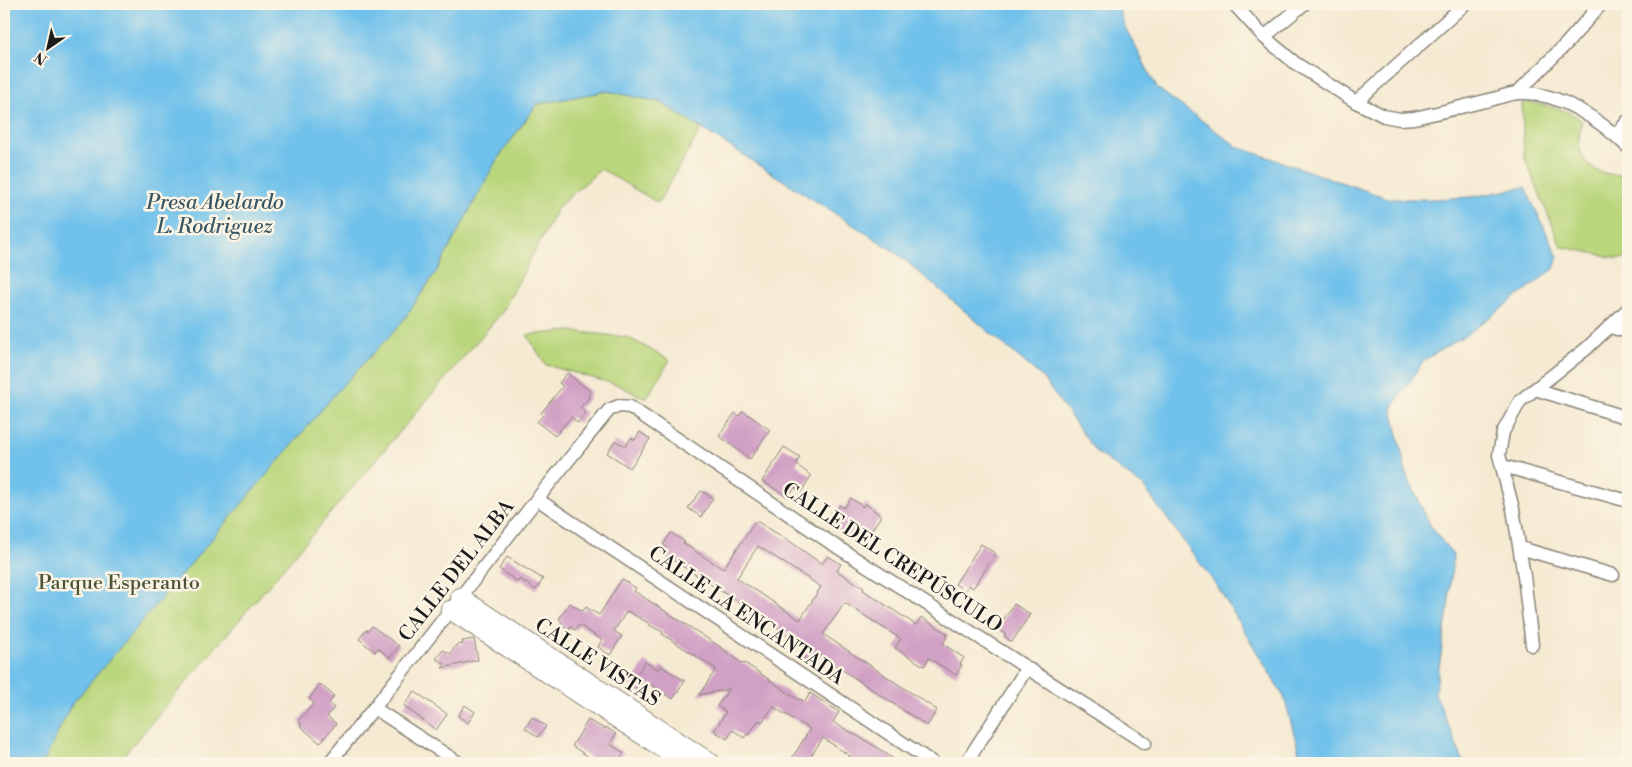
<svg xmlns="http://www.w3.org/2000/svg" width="1632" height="767" viewBox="0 0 1632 767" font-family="'Libre Bodoni',serif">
<rect width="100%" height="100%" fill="#fcf5e5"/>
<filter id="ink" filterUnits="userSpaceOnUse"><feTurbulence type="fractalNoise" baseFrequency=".02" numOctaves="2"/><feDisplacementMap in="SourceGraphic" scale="10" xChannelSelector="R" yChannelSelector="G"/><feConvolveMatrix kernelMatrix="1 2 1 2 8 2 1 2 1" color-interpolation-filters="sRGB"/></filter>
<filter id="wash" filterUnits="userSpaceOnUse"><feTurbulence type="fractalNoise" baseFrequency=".0096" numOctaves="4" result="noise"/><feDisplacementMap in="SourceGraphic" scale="20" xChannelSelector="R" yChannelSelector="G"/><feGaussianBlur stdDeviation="1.12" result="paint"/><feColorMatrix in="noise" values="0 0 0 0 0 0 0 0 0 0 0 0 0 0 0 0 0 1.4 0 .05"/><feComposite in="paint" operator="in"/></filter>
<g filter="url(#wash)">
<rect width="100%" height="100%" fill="#f5ead2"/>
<g fill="#b9d67c" stroke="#6a794c">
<polygon points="607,91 660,102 701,129 658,203 601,169 558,207 503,311 117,763 4,763 496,161 537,104"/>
<path d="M1527 102C1544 106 1569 108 1582 121 1571 156 1590 179 1627 174L1628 180 1627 257 1621 259 1563 247 1560 244 1524 156 1522 104Z"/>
<polygon points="569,331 627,337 670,360 646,399 618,385 546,365 527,335"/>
</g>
<polygon fill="#70c1eb" stroke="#466e84" points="4,4 1117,4 1124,25 1157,88 1238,147 1390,199 1436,199 1472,197 1525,187 1558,257 1554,269 1466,335 1424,360 1392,408 1407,476 1430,525 1453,555 1448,610 1435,693 1464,763 1302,763 1284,697 1219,589 1143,486 1096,452 1042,377 894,251 660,102 607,91 537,104 496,161 438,269 400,325 341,387 71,705 44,761 40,763 4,763"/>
<g id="blocks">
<g fill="#d1a1c5" fill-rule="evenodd">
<polygon points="567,373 591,392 588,396 589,398 580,408 586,413 578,423 571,417 555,436 537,422 543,415 541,413 563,386 559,383"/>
<polygon points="743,411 770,430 750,459 719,436 735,413 739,416"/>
<polygon points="640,432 650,439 630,468 607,453 615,441 626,446 631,438 635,440"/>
<polygon points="784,447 800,457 796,464 811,476 801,492 795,487 788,497 762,481"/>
<polygon points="701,491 713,498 701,517 688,508"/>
<polygon points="851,498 863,507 865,503 881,516 867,537 864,539 859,536 855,542 828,523 840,505 844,508"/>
<path d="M756 521 788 540 822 564 828 556 841 564 837 571 864 588 863 590 916 625 921 617 948 634 943 644 964 658 960 664 962 665 956 675 929 658 924 666 895 648 901 639 845 603 823 634 937 710 927 726 820 655 814 665 801 656 806 648 780 629 662 553 666 547 663 545 671 533 685 542 683 543 723 569ZM758 546 821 587 800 620 737 578Z"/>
<polygon points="981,544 996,554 973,588 969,585 965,591 955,584"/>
<polygon points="507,557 543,579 536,590 520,579 518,582 499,569"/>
<polygon points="622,579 636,588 634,591 719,646 740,662 744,664 745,663 799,700 800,699 805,702 810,693 839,712 833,722 875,746 899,763 845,763 850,756 823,738 806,763 789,763 810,729 773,707 762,722 759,720 748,735 747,734 744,738 733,730 727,739 714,731 726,712 717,706 729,689 699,695 716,669 662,634 663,632 649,625 650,624 627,611 614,631 622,636 610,655 598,647 602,640 579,625 575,630 571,627 569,630 560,625 562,622 559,619 569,603 583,611 586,607 599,615"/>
<polygon points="1014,604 1030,614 1012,642 1005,637 1005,634 997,629"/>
<polygon points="372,626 399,646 390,658 378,648 375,652 359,639 366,630 368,631"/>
<polygon points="474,639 478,660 442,668 445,664 436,659 443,650 450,654 456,645 463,644 462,641"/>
<polygon points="645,662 659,670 661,666 685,681 673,699 650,684 643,693 630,685"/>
<polygon points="320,684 334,696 329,703 334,708 327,716 336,724 320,743 300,726 302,724 298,721 314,703 309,699"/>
<polygon points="414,691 447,714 436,730 404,706"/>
<polygon points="465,705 475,712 468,723 458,716"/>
<polygon points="532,717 546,726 538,737 525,728"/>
<polygon points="588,720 605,729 606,727 616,734 610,744 624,753 616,763 598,763 572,746"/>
</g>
</g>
</g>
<g filter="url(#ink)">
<use href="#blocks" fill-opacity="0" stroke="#888377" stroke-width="1"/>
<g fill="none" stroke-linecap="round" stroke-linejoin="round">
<g stroke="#888377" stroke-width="15">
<g id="street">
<path d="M1234 4 1264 37 1295 63 1356 102 1384 116 1400 119 1414 118C1438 113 1461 107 1485 101 1495 99 1507 94 1518 93 1559 91 1600 120 1628 147"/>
<polyline points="1264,37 1304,4"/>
<polyline points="1517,93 1567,43 1601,4"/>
<polyline points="1356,102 1465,4"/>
<polyline points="1616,135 1628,121"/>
<polyline points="1610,327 1628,332"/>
<polyline points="1535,389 1628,418"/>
<polyline points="1503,466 1628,501"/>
<polyline points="537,499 933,763"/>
<polyline points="1520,548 1613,575"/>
<polyline points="1532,645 1524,576 1513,509 1499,455 1503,432 1520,401 1586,349 1628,309"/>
<polyline points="374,708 459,763"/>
<polyline points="329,763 374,708 537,499 609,410 619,406 630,407 831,543 1145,743"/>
<polyline points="966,763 1027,668"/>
</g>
</g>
<g stroke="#888377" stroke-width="20">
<g id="secondary">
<polyline points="460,597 711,763"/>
<polyline points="450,610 685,763"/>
</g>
</g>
<use href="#street" stroke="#fff" stroke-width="12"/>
<use href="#secondary" stroke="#fff" stroke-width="18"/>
</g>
</g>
<g text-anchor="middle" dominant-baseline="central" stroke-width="5" stroke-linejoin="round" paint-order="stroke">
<g font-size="20" fill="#1c1c1c" stroke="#fcf5e5">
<text transform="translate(892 558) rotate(33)">CALLE DEL CREPÚSCULO</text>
<text transform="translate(457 571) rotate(-52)">CALLE DEL ALBA</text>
<text transform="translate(746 616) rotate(34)">CALLE LA ENCANTADA</text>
<text transform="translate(597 663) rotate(33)">CALLE VISTAS</text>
</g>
<g font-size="20" fill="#4b5439" stroke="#fcf5e5">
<text x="119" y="583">Parque Esperanto</text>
</g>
<g font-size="21" font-style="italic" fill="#395664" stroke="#fcf5e5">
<text x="215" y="203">Presa Abelardo<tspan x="215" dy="24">L. Rodriguez</tspan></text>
</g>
</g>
<rect width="1632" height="767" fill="none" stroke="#fcf5e5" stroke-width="20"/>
<g transform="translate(48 48) rotate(214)" stroke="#fcf5e5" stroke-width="4" paint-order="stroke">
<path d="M0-4L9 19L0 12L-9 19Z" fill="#1c1c1c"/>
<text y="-8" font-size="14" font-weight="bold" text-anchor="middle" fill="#1c1c1c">N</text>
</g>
</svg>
